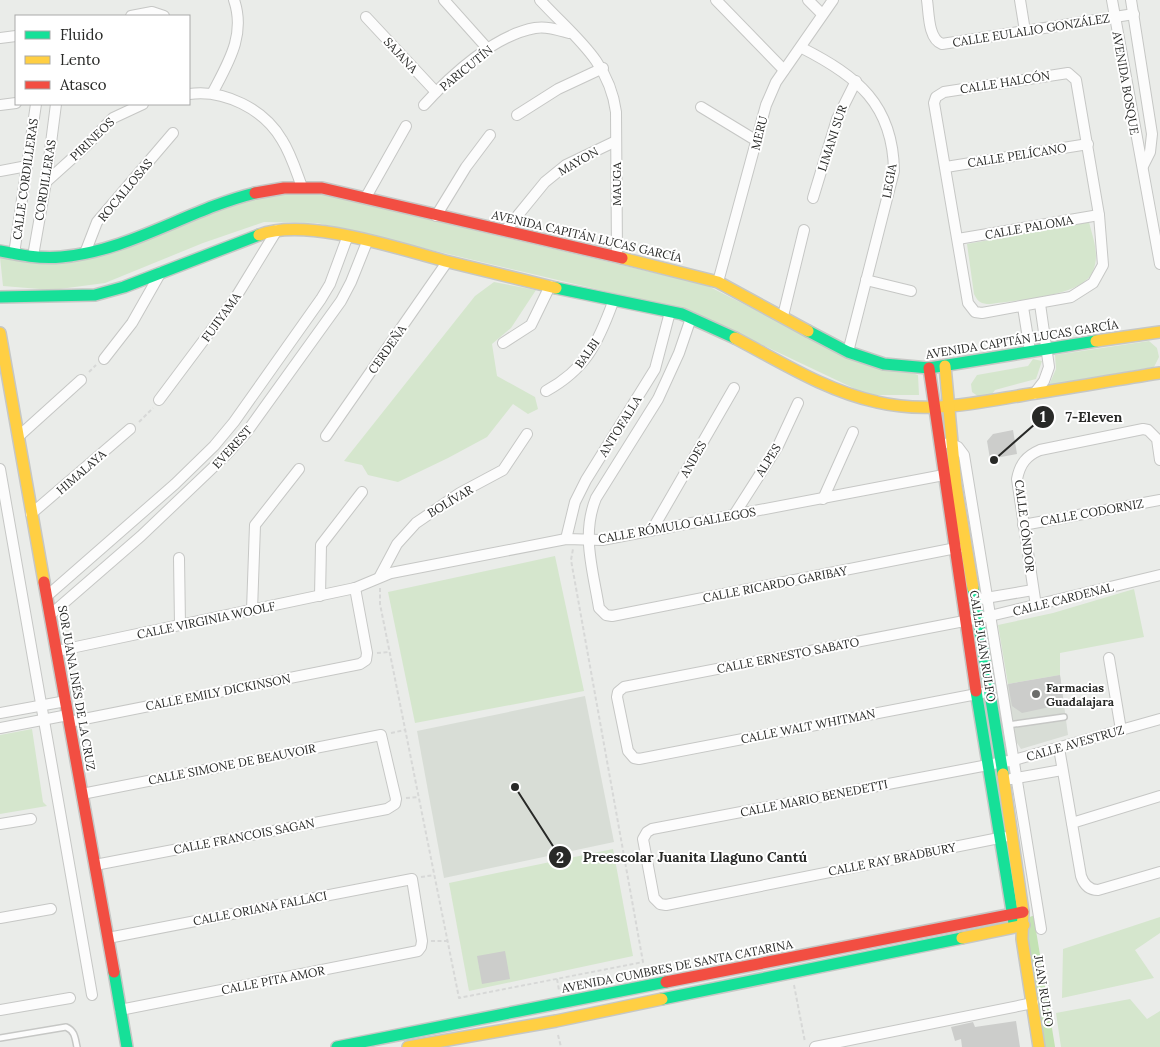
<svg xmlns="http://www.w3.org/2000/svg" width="1160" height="1047" viewBox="0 0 1160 1047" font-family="Lora,serif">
<rect width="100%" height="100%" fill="#eaece9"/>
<g fill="#d8ddd6">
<polygon points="1060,675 1068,735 1021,749 1015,740 1006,685"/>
<polygon points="585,696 614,842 444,878 417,731"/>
</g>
<g fill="#d5e6cd">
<polygon points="317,193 706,285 805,335 918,375 919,395 868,395 693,312 317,223 264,222 203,243 105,283 52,290 3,286 0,257 57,261 268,195"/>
<path d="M1089 222C1093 238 1100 255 1093 271 1083 297 1015 300 990 304 981 304 978 302 974 294L967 244Z"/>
<polygon points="494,282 536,290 511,328 492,344 497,376 535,397 538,409 528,414 513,404 487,437 448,458 398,482 368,475 362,465 344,461 475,296"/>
<polygon points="1149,341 1157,348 1159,357 1154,367 1049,385 1056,369 1055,355"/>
<polygon points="1033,359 1042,361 1036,379 995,390 991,396 979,397 972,392 971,384 977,375 1028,366"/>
<polygon points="555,556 584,691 415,723 388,592"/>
<polygon points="1134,589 1144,637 1060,653 1060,675 1008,684 998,625 1053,613"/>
<polygon points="32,729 43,802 47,806 0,814 0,735"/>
<polygon points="613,849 633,956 469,991 449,883"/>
<polygon points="1160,917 1160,933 1135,950 1154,978 1062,998 1063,949"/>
<polygon points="1130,999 1147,1019 1160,1011 1160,1047 1061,1047 1056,1013"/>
</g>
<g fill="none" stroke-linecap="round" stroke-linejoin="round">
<polyline stroke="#c3e2b3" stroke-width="12" points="1033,922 1030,931 1049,1047"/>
</g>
<g fill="#cccdcb">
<polygon points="1013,430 1017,454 990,459 987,441 993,434"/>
<polygon points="1060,675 1064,704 1022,713 1012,706 1008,684"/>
<polygon points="505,951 510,979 482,984 477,956"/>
<polygon points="1016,1021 1020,1047 962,1047 961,1039 955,1041 951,1027 973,1022 975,1027"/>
</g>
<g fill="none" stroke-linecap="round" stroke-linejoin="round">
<g stroke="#c6c7c5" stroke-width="8">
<g id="lane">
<polyline points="1008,725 1064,717"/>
<path d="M0 1038 66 1027C75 1031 75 1038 77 1047"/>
</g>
</g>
<g stroke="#c6c7c5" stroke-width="12">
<g id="street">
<polyline points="444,0 487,48"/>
<path d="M540 0C573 36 609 60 616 112L617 255"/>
<polyline points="716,0 784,70"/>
<polyline points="808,0 822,14"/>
<path d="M927 0C929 13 928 39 942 44L1134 14"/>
<polyline points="1020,0 1025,31"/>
<polyline points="1112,0 1160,264"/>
<polyline points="1131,0 1152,134 1150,152 1143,166"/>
<polyline points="131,16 152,12 164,16"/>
<polyline points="366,17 436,92"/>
<polyline points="0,38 16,36"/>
<path d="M802 48C857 76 893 104 894 171L848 352"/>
<polygon points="1068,73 1076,80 1099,215 1103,265 1093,283 1071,297 982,313 975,312 968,303 934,103 936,97 944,92"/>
<path d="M213 92C228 63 246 35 234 0"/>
<path d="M189 94C224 89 264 109 282 140 291 154 296 171 302 187"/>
<polyline points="0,105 16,103"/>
<path d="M424 105C451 75 495 35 535 28 547 26 558 30 569 33"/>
<polyline points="701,107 757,141"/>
<polyline points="517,115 558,89 603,68"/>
<polyline points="946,167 1088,144"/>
<polyline points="0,171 27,166"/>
<polyline points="46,182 86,146 113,118 143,104"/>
<polyline points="366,197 406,126"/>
<polyline points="813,198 837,119 856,81"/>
<polyline points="436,216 466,167 490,135"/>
<polyline points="505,231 545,182 566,165 616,141"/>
<polyline points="958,239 1099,215"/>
<polyline points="85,253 97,222 173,133"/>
<polyline points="14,254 36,104"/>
<polyline points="33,256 46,182 56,104"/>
<polyline points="866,280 911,291"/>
<polyline points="718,282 766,105 776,82 833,0"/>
<polyline points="1023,307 1030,351"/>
<polyline points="783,316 804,230"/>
<path d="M691 318 679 353 658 399 596 498C581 535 593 570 599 608L606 615 612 616 961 547"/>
<polyline points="503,343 531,325 550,286"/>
<polyline points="104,359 132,323 161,272"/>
<path d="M546 391C586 369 598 343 613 302"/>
<polyline points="1034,394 1044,381 1049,367 1040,304"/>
<polyline points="159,400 236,297 277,230"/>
<polyline points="19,436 81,380"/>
<polyline points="326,436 447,262"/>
<polyline points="948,443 958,447 964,455 1041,929"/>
<polyline points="0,469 92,995"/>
<polyline points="823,499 853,432"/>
<polyline points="31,514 130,429"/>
<polyline points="734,515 778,446 798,403"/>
<polyline points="1023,525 1160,500"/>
<polyline points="652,530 734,388"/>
<polyline points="566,539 575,502 586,480 655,369 670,312"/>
<polyline points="179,558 180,625"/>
<polyline points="380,576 397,544 416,523 460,493 503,470 527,434"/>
<polyline points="47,596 175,484 214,446 234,422 321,299 330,284 347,238"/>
<polyline points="320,596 321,545 362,492"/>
<polyline points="980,599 1033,590"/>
<path d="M1036 606 1017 479C1020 464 1026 456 1040 450L1143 429 1148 430 1157 439 1160 460"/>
<polyline points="252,610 255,525 299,469"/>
<polyline points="50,615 141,536 225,456 246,433 341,301 351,282 367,242"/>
<polyline points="57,651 355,588 391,573 566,539 602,540 949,474"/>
<polyline points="1109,658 1121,730"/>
<polyline points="982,693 639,759 634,758 628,751 617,697 618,692 624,687 990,616 1160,575"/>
<polyline points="0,713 66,701"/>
<polyline points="69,722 360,664 366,660 367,653 355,588"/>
<polyline points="0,728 68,715"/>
<path d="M1059 748 1081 876C1084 885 1089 890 1098 890L1160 872"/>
<polyline points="1011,779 1062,770"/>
<polyline points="82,794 381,735 396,799 395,804 387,809 95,865"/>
<polyline points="1072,823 1160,796"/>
<polyline points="0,824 31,819"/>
<polyline points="1004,837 666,905 660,904 654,898 643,839 647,832 652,829 1014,760 1160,719"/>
<polyline points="0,918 51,909"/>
<polyline points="108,938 412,879 422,941 421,947 418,951 120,1010"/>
<polyline points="0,1010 70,998"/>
<polyline points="815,1047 1033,1003"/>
</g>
</g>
<g stroke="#c6c7c5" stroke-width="14">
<g id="fast">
<path d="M0 251C20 255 40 259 61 257 130 251 189 209 255 193"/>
<polyline points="556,288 682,314 735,338"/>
<polyline points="0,297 95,295 124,287 259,235"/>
<polyline points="808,331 848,352 884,364 929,368 1096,341"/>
<polyline points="973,588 1003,774"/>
<polyline points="976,691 1014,923"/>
<polyline points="114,972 127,1047"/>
<polyline points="662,999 962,938"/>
<polyline points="337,1047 666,982"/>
</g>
</g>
<g stroke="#c6c7c5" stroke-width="14">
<g id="slow">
<path d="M259 235C306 217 396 248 445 261 482 270 519 279 556 288"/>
<polyline points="622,258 718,282 808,331"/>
<polyline points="0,333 44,582"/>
<path d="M735 338C781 362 826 391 877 402 927 414 975 403 1024 395 1070 388 1115 380 1160 373"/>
<polyline points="1096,341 1160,332"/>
<polyline points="945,366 956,486 973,588"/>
<polyline points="1003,774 1023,912 1022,939 1039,1047"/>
<polyline points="962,938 1024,925"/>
<polyline points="408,1047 556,1021 662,999"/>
</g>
</g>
<g stroke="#c6c7c5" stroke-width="14">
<g id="jam">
<polyline points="255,193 284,188 322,188 622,258"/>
<polyline points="929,368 976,691"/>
<polyline points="44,582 114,972"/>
<polyline points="666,982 1023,912"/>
</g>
</g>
<g stroke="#d7d8d7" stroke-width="2" stroke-dasharray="4 2.5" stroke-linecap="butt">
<polyline points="89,372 96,365"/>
<polyline points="139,422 153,408"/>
<polyline points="380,588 380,604 459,998 643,962 571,560 573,549"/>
<polyline points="377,653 389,652"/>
<polyline points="391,733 405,730"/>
<polyline points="406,798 419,797"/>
<polyline points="421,877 434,875"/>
<polyline points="431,941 448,941"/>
<polyline points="557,979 559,990"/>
<polyline points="794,985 805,1042"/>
<polyline points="558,1035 561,1047"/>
</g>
<use href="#lane" stroke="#fcfcfc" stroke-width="5"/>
<use href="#street" stroke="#fcfcfc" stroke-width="10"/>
<use href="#fast" stroke="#16e098" stroke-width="11"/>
<use href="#slow" stroke="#ffcf43" stroke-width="11"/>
<use href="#jam" stroke="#f24e42" stroke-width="11"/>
</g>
<circle fill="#6c6d6b" stroke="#fff" stroke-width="2" cx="1036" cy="694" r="5"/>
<g text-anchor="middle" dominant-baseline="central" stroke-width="4" stroke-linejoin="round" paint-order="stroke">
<g font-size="12" fill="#282927" stroke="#fff">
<text transform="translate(1031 30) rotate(-9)">CALLE EULALIO GONZÁLEZ</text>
<text transform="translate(401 55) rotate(47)">SAJANA</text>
<text transform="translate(466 68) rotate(-39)">PARICUTÍN</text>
<text transform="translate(1005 82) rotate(-9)">CALLE HALCÓN</text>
<text transform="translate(1126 83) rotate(80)">AVENIDA BOSQUE</text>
<text transform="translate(759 133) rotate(-76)">MERU</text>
<text transform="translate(832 138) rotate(-72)">LIMANI SUR</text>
<text transform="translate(92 139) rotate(-44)">PIRINEOS</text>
<text transform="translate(1017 155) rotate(-9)">CALLE PELÍCANO</text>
<text transform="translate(578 161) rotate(-30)">MAYON</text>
<text transform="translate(25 179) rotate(-82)">CALLE CORDILLERAS</text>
<text transform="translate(45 180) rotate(-81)">CORDILLERAS</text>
<text transform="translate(889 181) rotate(-80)">LEGIA</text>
<text transform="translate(616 184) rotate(-90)">MAUGA</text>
<text transform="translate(125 190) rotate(-50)">ROCALLOSAS</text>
<text transform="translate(1029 227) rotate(-10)">CALLE PALOMA</text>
<text transform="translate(587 236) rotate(13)">AVENIDA CAPITÁN LUCAS GARCÍA</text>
<text transform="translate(221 317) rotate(-54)">FUJIYAMA</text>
<text transform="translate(1022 339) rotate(-9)">AVENIDA CAPITÁN LUCAS GARCÍA</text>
<text transform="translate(387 349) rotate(-55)">CERDEÑA</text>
<text transform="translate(587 353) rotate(-55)">BALBI</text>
<text transform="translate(620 426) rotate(-58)">ANTOFALLA</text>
<text transform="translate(232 447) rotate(-48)">EVEREST</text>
<text transform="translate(693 459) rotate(-60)">ANDES</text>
<text transform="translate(768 460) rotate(-58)">ALPES</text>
<text transform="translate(81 472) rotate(-41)">HIMALAYA</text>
<text transform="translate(450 501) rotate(-31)">BOLÍVAR</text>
<text transform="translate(1092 512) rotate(-10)">CALLE CODORNIZ</text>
<text transform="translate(677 525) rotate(-10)">CALLE RÓMULO GALLEGOS</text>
<text transform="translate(1025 526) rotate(83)">CALLE CÓNDOR</text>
<text transform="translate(775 584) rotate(-11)">CALLE RICARDO GARIBAY</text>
<text transform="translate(1063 599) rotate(-14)">CALLE CARDENAL</text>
<text transform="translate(206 620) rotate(-12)">CALLE VIRGINIA WOOLF</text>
<text transform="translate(983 646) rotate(81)">CALLE JUAN RULFO</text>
<text transform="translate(788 655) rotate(-11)">CALLE ERNESTO SABATO</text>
<text transform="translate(77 688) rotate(80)">SOR JUANA INÉS DE LA CRUZ</text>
<text transform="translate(218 692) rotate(-11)">CALLE EMILY DICKINSON</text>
<text transform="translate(808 726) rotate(-11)">CALLE WALT WHITMAN</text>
<text transform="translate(1075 743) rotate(-16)">CALLE AVESTRUZ</text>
<text transform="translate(232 764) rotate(-11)">CALLE SIMONE DE BEAUVOIR</text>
<text transform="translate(814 798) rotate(-11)">CALLE MARIO BENEDETTI</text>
<text transform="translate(244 836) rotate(-11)">CALLE FRANCOIS SAGAN</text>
<text transform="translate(892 859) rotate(-11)">CALLE RAY BRADBURY</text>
<text transform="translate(260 908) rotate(-11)">CALLE ORIANA FALLACI</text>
<text transform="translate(677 966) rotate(-11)">AVENIDA CUMBRES DE SANTA CATARINA</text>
<text transform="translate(273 980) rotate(-11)">CALLE PITA AMOR</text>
<text transform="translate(1044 991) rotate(81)">JUAN RULFO</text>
</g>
<g font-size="12" font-weight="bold" fill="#282927" stroke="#fff" text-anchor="start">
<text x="1046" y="687">Farmacias<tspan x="1046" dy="14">Guadalajara</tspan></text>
</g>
</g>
<path fill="none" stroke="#282927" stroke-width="2" d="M994 460L1043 417M515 787L560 857"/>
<g fill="#282927" stroke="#fff" stroke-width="2">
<circle cx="994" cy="460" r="5"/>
<circle cx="515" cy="787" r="5"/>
<circle cx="1043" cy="417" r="12"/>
<circle cx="560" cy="857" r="12"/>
</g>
<g font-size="15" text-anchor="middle" font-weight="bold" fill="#fff">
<text x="1043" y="422">1</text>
<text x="560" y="863">2</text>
</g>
<g font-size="14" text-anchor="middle" font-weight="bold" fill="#282927" stroke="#fff" stroke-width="4" stroke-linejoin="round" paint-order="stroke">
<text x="1094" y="422">7-Eleven</text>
<text x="695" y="862">Preescolar Juanita Llaguno Cantú</text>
</g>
<rect x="15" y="15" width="175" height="90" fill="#ffffff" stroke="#a9a9a9"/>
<rect x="25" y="31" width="25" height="8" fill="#16e098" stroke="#a9a9a9"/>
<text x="60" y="40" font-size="15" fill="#282927">Fluido</text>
<rect x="25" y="56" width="25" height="8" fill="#ffcf43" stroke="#a9a9a9"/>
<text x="60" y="65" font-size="15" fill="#282927">Lento</text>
<rect x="25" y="81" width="25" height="8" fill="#f24e42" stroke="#a9a9a9"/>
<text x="60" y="90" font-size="15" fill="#282927">Atasco</text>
</svg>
